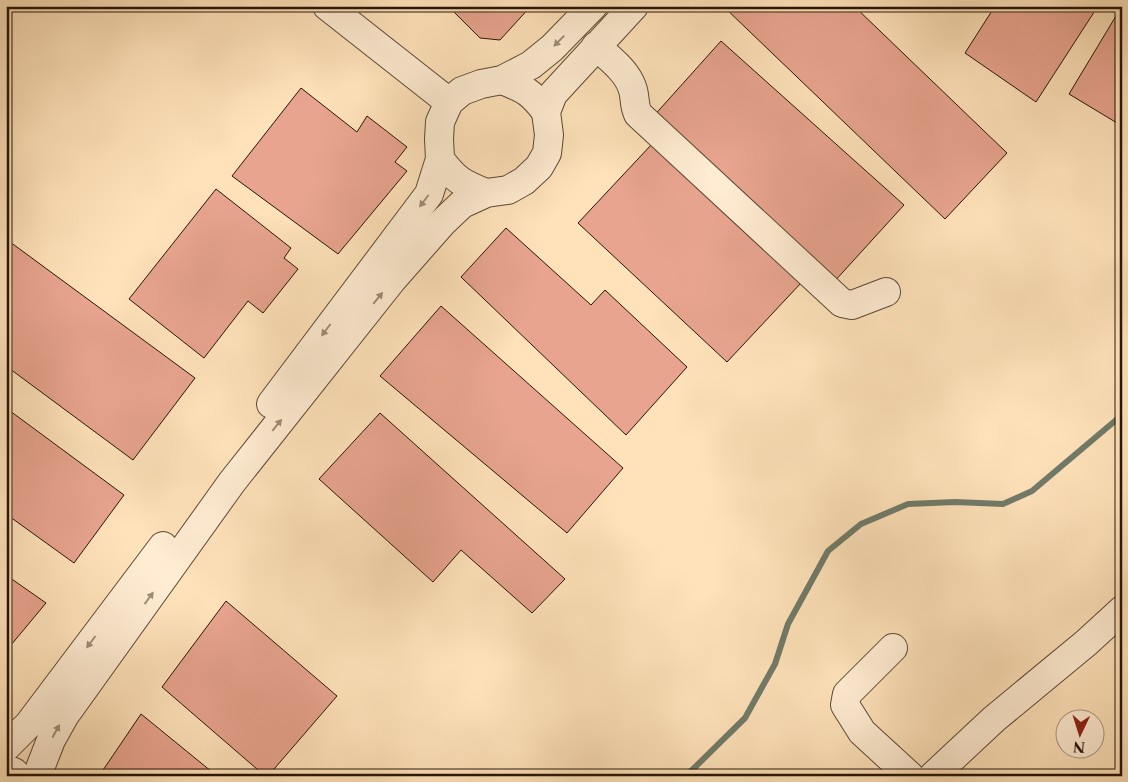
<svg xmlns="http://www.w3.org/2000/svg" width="1128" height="782" viewBox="0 0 1128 782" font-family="'Libre Caslon Text',serif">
<rect width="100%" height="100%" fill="#ffe2ba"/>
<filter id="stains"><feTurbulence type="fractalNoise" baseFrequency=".004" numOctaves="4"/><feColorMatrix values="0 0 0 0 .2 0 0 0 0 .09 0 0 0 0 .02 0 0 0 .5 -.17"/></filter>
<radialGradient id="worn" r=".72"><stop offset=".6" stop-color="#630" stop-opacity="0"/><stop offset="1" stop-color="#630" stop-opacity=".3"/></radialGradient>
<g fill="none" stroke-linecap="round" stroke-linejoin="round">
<polyline stroke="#707b69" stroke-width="6" points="686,776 745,718 775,664 788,624 828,551 861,524 908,504 955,502 1003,504 1032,491 1122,415"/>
</g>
<g fill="#e8a48f" stroke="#261608">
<polygon points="448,6 531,6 500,40 480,38"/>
<polygon points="723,6 854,6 1007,153 945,219"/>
<polygon points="995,6 1098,6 1036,102 965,53"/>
<polygon points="1122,6 1122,126 1069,94"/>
<polygon points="721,41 904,205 833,283 651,119"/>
<polygon points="301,88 357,132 367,116 407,147 395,162 407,171 338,254 232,176"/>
<polygon points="652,144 801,283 727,362 578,223"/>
<polygon points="216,189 291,248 284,258 298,269 263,313 248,301 204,358 129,299"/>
<polygon points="506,228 591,305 605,290 687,367 626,435 461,277"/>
<polygon points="6,239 195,378 133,460 6,366"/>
<polygon points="441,306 623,468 567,533 380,376"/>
<polygon points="6,408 124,495 74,563 6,514"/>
<polygon points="380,413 565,579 532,613 461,550 433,582 319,479"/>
<polygon points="6,575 46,603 6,651"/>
<polygon points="226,601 337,696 268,776 265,776 162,687"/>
<polygon points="141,714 217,776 99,776"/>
</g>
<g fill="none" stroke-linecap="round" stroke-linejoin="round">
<g stroke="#5c4934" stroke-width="30">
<g id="minor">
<polyline points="327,6 449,102"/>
<path d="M596 46C609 58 626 70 632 87 636 97 633 103 638 114L842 303 852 305 886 292"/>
<path d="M502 80C525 89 531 92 546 112"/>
<path d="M440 159C455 180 463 184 486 193"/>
<polyline points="271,404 429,194 440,159 439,139 440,122 449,102 462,91 481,84 502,80 531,65 552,48 593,6"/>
<polyline points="893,648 847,694 845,705 862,732 910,776"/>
<polyline points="6,747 29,724 163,546"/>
<polyline points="6,769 14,772 17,776"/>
<polyline points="37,776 51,740 65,715 232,482 392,280 443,222 462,204 486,193 508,190 524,181 539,167 547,153 549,135 546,112 553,94 634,6"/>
<polyline points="933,776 994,719 1086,643 1122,610"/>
</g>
</g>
<use href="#minor" stroke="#ffecd2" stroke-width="28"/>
</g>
<defs><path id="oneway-solid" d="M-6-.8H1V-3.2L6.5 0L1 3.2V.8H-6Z" transform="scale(1.25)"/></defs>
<g fill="#9d8c77">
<use href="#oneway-solid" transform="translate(559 41) rotate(134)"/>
<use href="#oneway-solid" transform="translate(424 201) rotate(127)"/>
<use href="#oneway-solid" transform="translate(378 298) rotate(-51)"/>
<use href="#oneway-solid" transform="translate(326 330) rotate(127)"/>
<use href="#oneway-solid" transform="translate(277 425) rotate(-51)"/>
<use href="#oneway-solid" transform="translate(149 598) rotate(-54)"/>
<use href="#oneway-solid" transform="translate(91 642) rotate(127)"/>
<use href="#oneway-solid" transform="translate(56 731) rotate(-61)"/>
</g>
<rect width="1128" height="782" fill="none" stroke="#ffe2ba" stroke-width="25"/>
<rect x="8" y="8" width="1113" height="767" fill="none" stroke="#261608" stroke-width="2.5"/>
<rect x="12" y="12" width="1103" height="757" fill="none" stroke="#261608"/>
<g transform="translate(1080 734) rotate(184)"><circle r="24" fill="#ffecd2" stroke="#a89681"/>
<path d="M0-4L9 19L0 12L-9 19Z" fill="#8f2418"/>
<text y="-8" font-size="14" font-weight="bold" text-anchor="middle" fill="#261608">N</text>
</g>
<rect width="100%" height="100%" filter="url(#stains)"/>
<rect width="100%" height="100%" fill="url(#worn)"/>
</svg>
